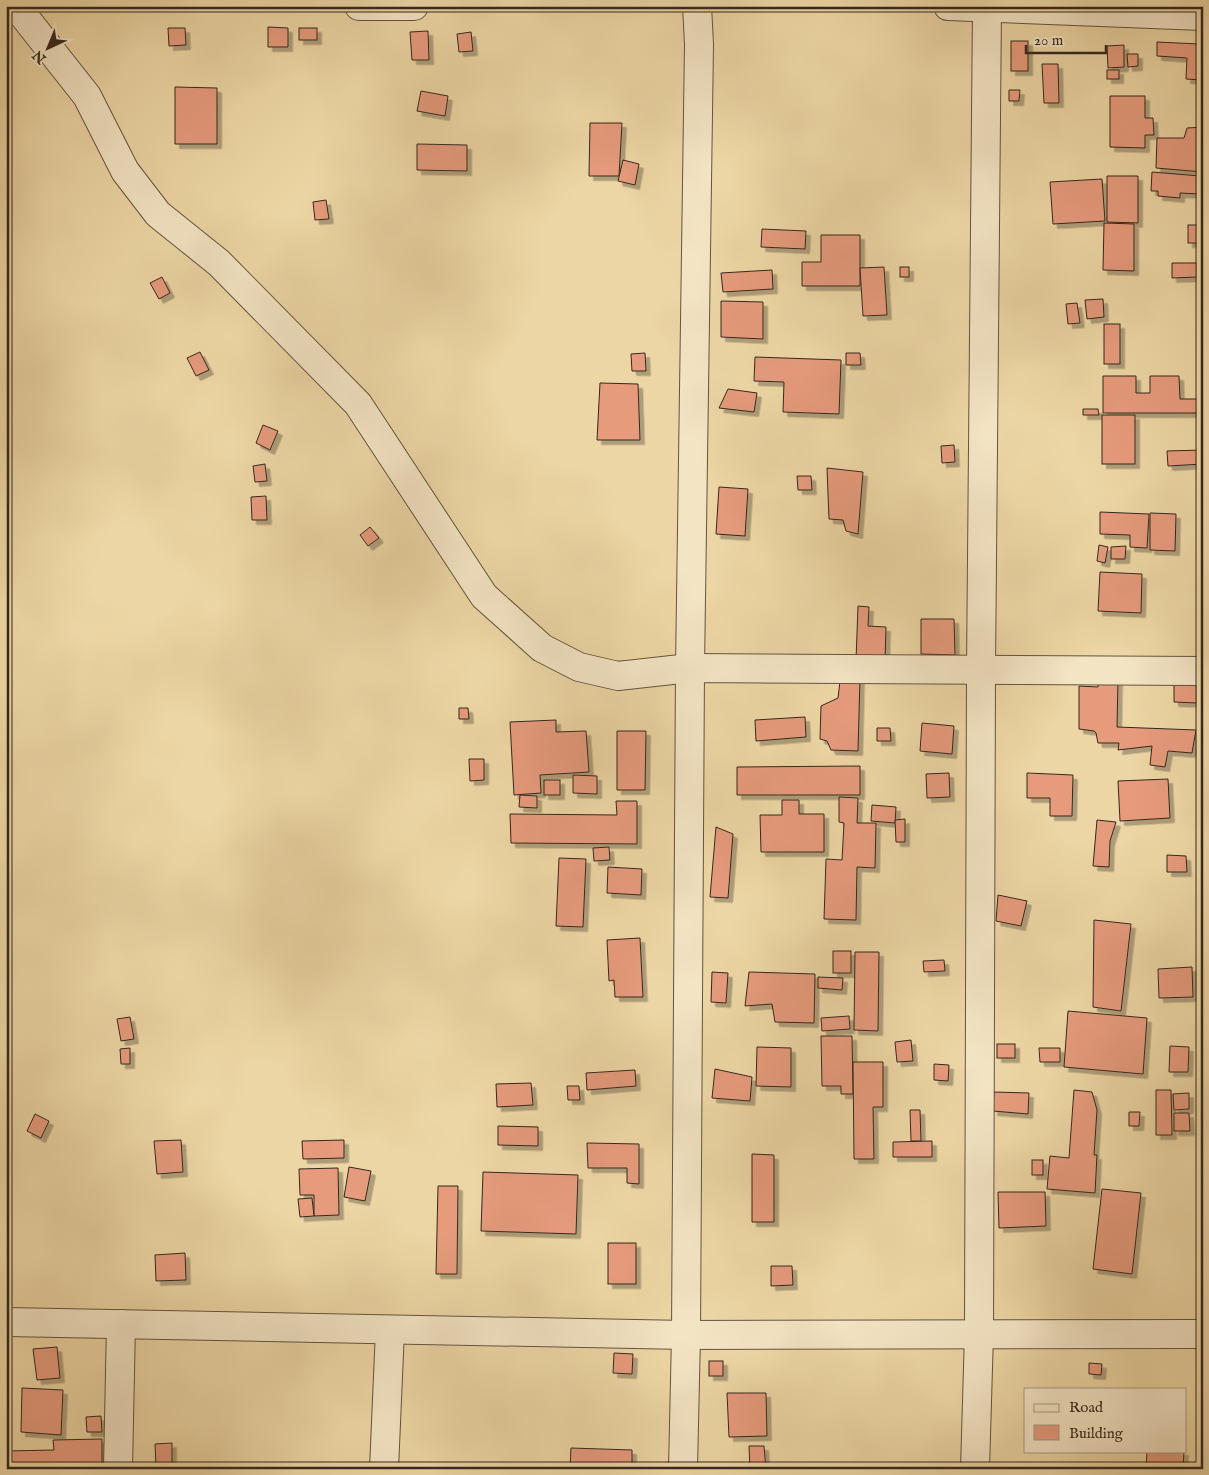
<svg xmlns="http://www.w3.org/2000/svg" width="1209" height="1475" viewBox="0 0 1209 1475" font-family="'IM FELL English',serif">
<defs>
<filter id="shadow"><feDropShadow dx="4.5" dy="4.5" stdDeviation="0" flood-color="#0004"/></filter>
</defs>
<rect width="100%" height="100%" fill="#edd6a5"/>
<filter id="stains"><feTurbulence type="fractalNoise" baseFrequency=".004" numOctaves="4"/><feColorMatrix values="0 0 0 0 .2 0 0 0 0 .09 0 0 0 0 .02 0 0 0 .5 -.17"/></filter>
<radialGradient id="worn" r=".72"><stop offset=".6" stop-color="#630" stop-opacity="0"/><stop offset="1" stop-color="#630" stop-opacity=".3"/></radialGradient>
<g fill="#e69b7d" stroke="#35281d" filter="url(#shadow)">
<polygon points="268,27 288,28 288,47 268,47"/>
<polygon points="168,28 185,28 186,45 169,46"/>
<rect x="299" y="28" width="18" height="12"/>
<polygon points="428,31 429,60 412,60 410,32"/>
<polygon points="471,32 473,51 459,52 457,34"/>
<rect x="1011" y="41" width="17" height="30"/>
<polygon points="1157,42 1199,44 1199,53 1203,53 1203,80 1186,79 1187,58 1157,56"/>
<polygon points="1124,45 1124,67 1108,68 1107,46"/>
<polygon points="1127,54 1138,54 1138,66 1128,67"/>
<polygon points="1042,64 1058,64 1059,103 1044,103"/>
<rect x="1107" y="70" width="12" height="9"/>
<polygon points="175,87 217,88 217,144 175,144"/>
<polygon points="1009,90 1020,90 1019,101 1009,101"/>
<polygon points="421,91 448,96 445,116 417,111"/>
<polygon points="1110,96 1145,96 1145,118 1153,118 1154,135 1145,135 1145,148 1110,147"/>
<polygon points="590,123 622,123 619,176 589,176"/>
<polygon points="1203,127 1203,172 1156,168 1157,138 1184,138 1187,128"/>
<polygon points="417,144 467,145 467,171 417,170"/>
<polygon points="623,160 639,164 635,185 618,181"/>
<polygon points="1152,172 1200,176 1199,194 1180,193 1180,198 1158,196 1158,191 1151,191"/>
<polygon points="1107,176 1138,176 1138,223 1107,222"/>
<polygon points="1102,179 1105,221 1053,224 1050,182"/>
<polygon points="326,200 329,219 315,220 313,202"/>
<polygon points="1104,223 1134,224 1134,271 1103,270"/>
<rect x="1188" y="225" width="15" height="18"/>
<polygon points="762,229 806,231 805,249 761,247"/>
<polygon points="821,235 860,235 860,286 802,286 802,262 821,262"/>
<polygon points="1172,263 1197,263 1197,277 1172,278"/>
<polygon points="884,267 887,315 863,316 860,268"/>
<rect x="900" y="267" width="9" height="10"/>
<polygon points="772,270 773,289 723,292 721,273"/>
<polygon points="162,277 170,293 159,299 150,283"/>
<polygon points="1103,299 1104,317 1087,319 1085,300"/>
<polygon points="721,301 763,302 763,339 721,337"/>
<polygon points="1077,303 1080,323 1068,324 1066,304"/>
<rect x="1104" y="324" width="16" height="40"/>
<polygon points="200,352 209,370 196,376 187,358"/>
<polygon points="645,353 646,371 632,371 631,354"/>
<polygon points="846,353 860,353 861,365 846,365"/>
<polygon points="755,357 841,360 839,414 783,412 784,382 754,381"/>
<polygon points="1103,376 1136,376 1136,393 1150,393 1150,376 1179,376 1180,399 1199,399 1200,413 1103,413"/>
<polygon points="600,383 638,384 640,440 597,440"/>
<polygon points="728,389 757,393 754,412 719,408"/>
<polygon points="1083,409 1098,409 1099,415 1083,415"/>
<rect x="1102" y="415" width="33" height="49"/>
<polygon points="263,425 278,431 270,450 256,443"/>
<polygon points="954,445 955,462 942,463 941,446"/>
<polygon points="1203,450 1203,464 1168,466 1167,451"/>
<polygon points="265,464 267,481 255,482 253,466"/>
<polygon points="827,468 863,472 858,534 846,531 843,520 829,519"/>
<polygon points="797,476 811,476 812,490 798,490"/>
<polygon points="719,487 748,489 745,536 716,534"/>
<polygon points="266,496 267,520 252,520 251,497"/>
<polygon points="1100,512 1149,514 1147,548 1130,547 1130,535 1100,534"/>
<polygon points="1150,513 1176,514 1175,551 1150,550"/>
<polygon points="370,527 379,538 368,546 360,535"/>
<polygon points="1099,545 1108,547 1105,563 1097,561"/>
<polygon points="1126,546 1125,559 1111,559 1111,547"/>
<polygon points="1100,572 1142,574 1141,613 1098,611"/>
<polygon points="858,606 869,607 868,626 886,627 885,661 856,660"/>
<polygon points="921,619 954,619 955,655 921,654"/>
<polygon points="860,678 858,751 831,750 827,741 820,739 821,706 838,698 840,681"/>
<polygon points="1098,681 1118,681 1117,727 1196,730 1192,753 1168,751 1165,767 1150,765 1152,746 1118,750 1119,743 1098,743 1096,733 1094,731 1079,729 1079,686 1098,687"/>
<polygon points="1174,682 1197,682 1197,703 1174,702"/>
<polygon points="459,708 468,708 469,719 459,719"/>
<polygon points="805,717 806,737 756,741 755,720"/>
<polygon points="556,720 556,732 586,731 589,772 540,775 541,793 514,795 510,722"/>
<polygon points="922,723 954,726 952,754 920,751"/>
<polygon points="877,728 890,728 891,741 877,741"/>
<polygon points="617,731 646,731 645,790 617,790"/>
<polygon points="469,759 484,759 484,780 470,781"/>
<polygon points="860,766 860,795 737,795 737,767"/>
<polygon points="949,773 950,797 927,798 926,774"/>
<polygon points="1027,773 1073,775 1072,816 1050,816 1050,798 1027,798"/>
<polygon points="573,775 597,776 597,794 573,793"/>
<polygon points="1168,779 1170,818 1120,821 1118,781"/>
<rect x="544" y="780" width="16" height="15"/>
<polygon points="520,795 537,796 537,808 519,807"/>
<polygon points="839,797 858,798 857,823 876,823 875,868 857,867 856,920 824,919 826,859 842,860 844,823 839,822"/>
<polygon points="782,800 799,800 799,814 824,814 824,852 761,852 760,815 782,815"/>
<polygon points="616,801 637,801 637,844 511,843 510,814 617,815"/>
<polygon points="872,805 896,807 895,823 871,821"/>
<polygon points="905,819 905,842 896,842 895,820"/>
<polygon points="1097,820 1116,822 1110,841 1109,867 1093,866"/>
<polygon points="716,827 733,834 728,898 710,897"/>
<polygon points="609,847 610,860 594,861 593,848"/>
<polygon points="1167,855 1186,856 1187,872 1167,872"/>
<polygon points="559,858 586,859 583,927 556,926"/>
<polygon points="608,867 642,869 641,895 607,893"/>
<polygon points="998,895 1027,901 1021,926 996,921"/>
<polygon points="1094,920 1131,924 1121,1011 1093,1007"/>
<polygon points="640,938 643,997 615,997 614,980 609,981 607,940"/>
<rect x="833" y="951" width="18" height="22"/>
<polygon points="855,952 879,952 878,1031 854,1030"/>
<polygon points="944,960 945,971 924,972 923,961"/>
<polygon points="1192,967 1193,997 1159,998 1158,969"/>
<polygon points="712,972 728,973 726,1003 711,1002"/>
<polygon points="749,972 815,974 814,1023 775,1022 772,1004 745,1006"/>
<polygon points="818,977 843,978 842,990 818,988"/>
<polygon points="1068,1011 1147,1018 1143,1074 1064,1067"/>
<polygon points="849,1016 850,1029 822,1031 821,1018"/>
<polygon points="130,1017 134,1039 121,1041 117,1019"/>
<polygon points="821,1036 852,1036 853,1094 841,1094 841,1086 822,1086"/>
<polygon points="911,1040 913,1061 897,1062 895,1042"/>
<rect x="997" y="1044" width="18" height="14"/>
<polygon points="1170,1046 1189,1047 1188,1072 1169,1072"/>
<polygon points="757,1047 791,1048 791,1087 756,1086"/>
<polygon points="130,1048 130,1064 121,1064 120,1049"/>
<polygon points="1039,1048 1060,1048 1060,1062 1040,1062"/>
<polygon points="853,1062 883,1062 883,1107 873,1107 874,1159 854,1159"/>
<polygon points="934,1064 949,1065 948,1081 934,1080"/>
<polygon points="715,1069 752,1077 750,1101 712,1098"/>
<polygon points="635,1070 636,1086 587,1090 586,1073"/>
<polygon points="531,1083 533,1105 497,1107 496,1084"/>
<polygon points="567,1086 579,1086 580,1100 568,1100"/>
<polygon points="1074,1090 1092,1092 1097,1110 1094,1155 1097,1155 1095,1193 1047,1189 1050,1156 1069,1158"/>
<polygon points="1156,1090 1171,1090 1172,1135 1156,1135"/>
<polygon points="994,1092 1029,1093 1028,1114 993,1111"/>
<polygon points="1189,1093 1189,1109 1174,1110 1173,1094"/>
<polygon points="910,1110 920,1110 921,1141 911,1141"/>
<polygon points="1129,1112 1140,1112 1139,1126 1129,1126"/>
<polygon points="1174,1113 1189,1113 1190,1131 1174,1131"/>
<polygon points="35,1114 49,1121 41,1138 27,1131"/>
<polygon points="498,1126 538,1127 538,1146 498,1145"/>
<polygon points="181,1140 183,1172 157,1174 154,1141"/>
<polygon points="344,1140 344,1158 303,1159 302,1141"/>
<polygon points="932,1141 932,1157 893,1157 893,1142"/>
<polygon points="587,1143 639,1144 639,1184 627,1183 627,1168 588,1168"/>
<polygon points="752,1154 774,1155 774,1222 752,1222"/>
<rect x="1032" y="1160" width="11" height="15"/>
<polygon points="349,1167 371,1171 365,1201 344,1197"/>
<polygon points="338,1168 339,1215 314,1216 314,1195 300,1195 299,1169"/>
<polygon points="483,1172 578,1175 576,1234 481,1231"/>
<polygon points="438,1186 458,1186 457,1274 436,1274"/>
<polygon points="1102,1189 1141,1193 1132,1274 1093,1269"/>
<polygon points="998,1192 1045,1192 1046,1226 999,1228"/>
<polygon points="312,1198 314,1216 300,1217 298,1199"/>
<rect x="608" y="1243" width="28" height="41"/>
<polygon points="185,1253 186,1280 156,1281 155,1255"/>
<polygon points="771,1266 792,1266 793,1285 771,1286"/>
<polygon points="57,1347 60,1378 37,1380 33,1349"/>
<polygon points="614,1353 633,1354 632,1374 613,1373"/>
<rect x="709" y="1361" width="14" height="15"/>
<polygon points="1089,1363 1102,1364 1101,1375 1089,1374"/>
<polygon points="22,1388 63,1390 61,1435 21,1432"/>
<polygon points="727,1393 766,1393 767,1436 729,1437"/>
<polygon points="101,1416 102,1432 87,1432 86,1417"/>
<polygon points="102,1439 102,1467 6,1468 6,1451 54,1450 53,1440"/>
<polygon points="172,1443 172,1467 156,1467 155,1444"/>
<polygon points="749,1446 764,1446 766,1469 750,1469"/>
<polygon points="571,1448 632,1450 632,1469 570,1469"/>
<polygon points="1147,1451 1184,1451 1183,1469 1146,1469"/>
</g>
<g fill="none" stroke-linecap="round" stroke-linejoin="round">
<g stroke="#63543f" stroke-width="30">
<g id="minor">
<polyline points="16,6 87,96 125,171 158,214 219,263 358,404 484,596 542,648 579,667 618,676 690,668 1203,671"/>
<polyline points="359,6 414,6"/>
<polyline points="948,6 1203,16"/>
<polyline points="6,1322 686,1335 1203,1334"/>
<polyline points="118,1469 121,1324"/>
<polyline points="384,1469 390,1330"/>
<polyline points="683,1469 686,1335 690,668 699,44 697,6"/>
<polyline points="975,1469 979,1334 981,669 987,6"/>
</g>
</g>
<use href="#minor" stroke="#f3e4c4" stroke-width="28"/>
</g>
<rect width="1209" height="1475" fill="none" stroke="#edd6a5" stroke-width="25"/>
<rect x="8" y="8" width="1194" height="1460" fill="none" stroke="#35281d" stroke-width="2.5"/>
<rect x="12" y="12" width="1184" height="1450" fill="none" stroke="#35281d"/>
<rect x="1024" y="1388" width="162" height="65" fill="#f3e4c4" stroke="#a79981"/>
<rect x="1034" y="1404" width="25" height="8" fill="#f3e4c4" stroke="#a79981"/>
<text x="1069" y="1412" font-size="15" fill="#35281d">Road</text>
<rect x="1034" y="1425" width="25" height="15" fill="#e69b7d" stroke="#a79981"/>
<text x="1069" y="1438" font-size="15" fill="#35281d">Building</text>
<g transform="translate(48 48) rotate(224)" stroke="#f3e4c4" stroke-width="4" paint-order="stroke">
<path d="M0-4L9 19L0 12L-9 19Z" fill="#35281d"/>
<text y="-8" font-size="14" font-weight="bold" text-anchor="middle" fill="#35281d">N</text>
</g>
<path d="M1026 45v8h80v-8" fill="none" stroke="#35281d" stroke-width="2.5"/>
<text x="1034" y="45" font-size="15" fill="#35281d" stroke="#f3e4c4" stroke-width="4" paint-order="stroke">20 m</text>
<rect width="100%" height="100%" filter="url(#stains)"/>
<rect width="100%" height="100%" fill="url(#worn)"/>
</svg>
